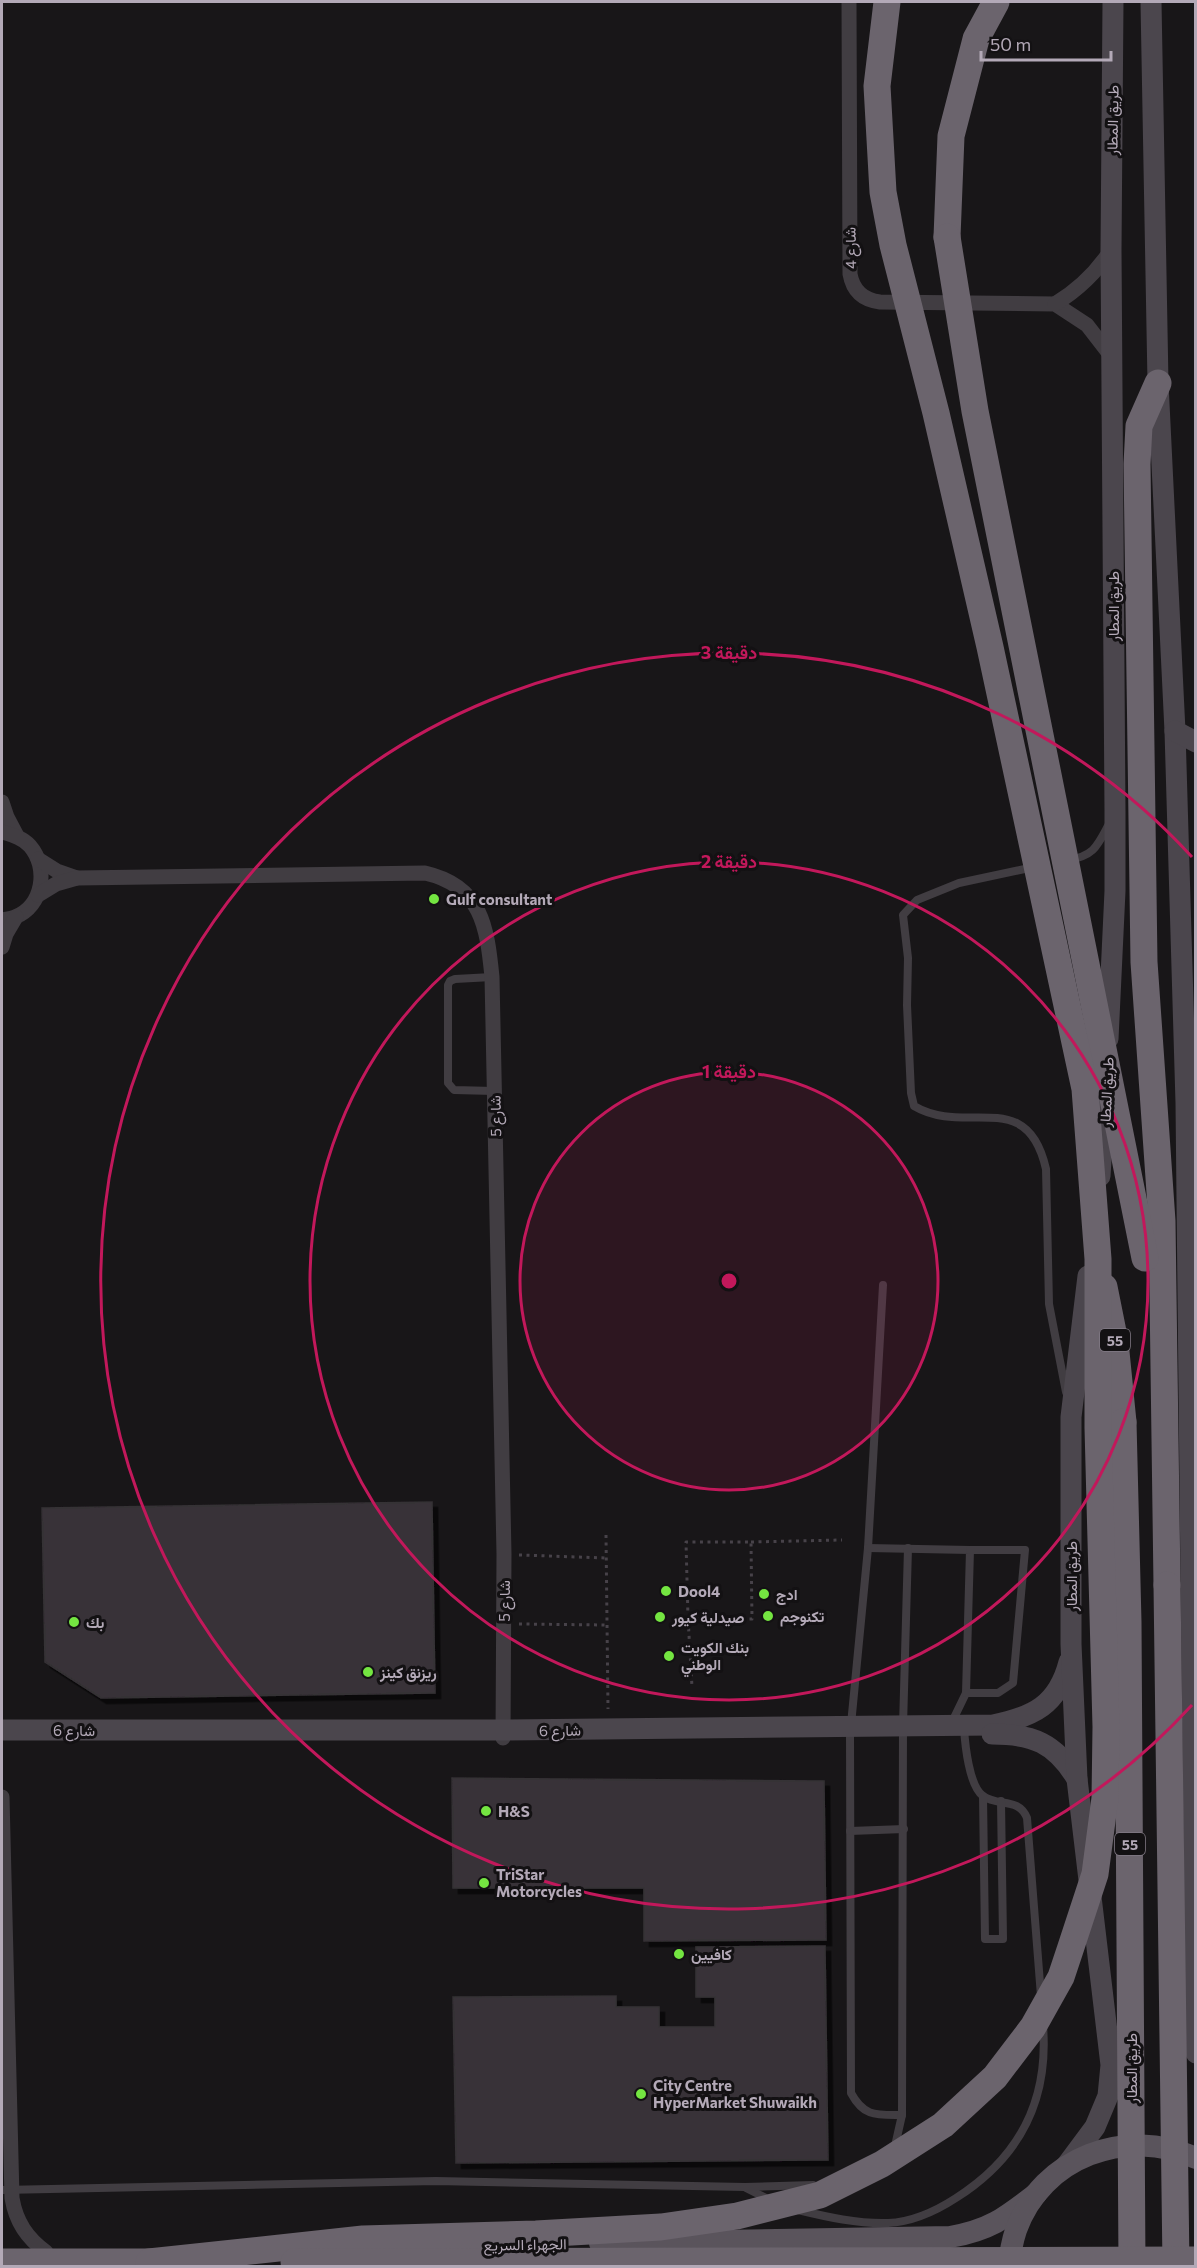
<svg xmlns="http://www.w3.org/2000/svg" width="1197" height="2268" viewBox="0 0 1197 2268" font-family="Commissioner,Vazirmatn,sans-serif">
<defs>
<filter id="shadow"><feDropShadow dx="5.5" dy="5.5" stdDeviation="0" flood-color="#0009"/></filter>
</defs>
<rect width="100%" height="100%" fill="#181618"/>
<g fill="#373337" stroke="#343034" stroke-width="1.5" filter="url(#shadow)">
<polygon points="432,1502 435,1693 101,1698 45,1662 42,1508"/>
<polygon points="452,1778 824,1781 826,1940 644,1941 644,1888 453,1888"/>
<polygon points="825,1946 828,2160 456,2163 453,1997 616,1996 616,2007 659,2007 659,2027 715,2027 715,1997 696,1997 696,1947"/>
</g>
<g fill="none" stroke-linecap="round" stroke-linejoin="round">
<g stroke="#474249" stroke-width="3" stroke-dasharray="3 4.5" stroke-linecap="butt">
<polyline points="606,1535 608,1709"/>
<polyline points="751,1542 842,1540"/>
<polyline points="519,1555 607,1558"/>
<polyline points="688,1618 686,1542 751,1542 752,1619 688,1618 692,1687"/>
<polyline points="519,1624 607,1625"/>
</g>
<g stroke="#413d42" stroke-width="8">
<path d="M1069 860C1095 855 1097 846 1109 824"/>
<path d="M1034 867 959 883 917 900 903 915 908 958 907 1005 911 1093 914 1106C966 1137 1027 1085 1046 1169L1049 1304 1066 1392"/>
<polyline points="492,977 455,979 450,981 448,985 448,1083 454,1090 494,1091"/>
<path d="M883 1285 868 1548 850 1735 851 2093C864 2117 876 2115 902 2115"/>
<polyline points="868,1548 970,1550 966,1693 952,1722"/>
<polyline points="966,1693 998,1693 1013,1683 1025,1550 970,1550"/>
<path d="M964 1728C965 1744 969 1786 983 1796 998 1807 1019 1797 1027 1818L1041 1996"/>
<polyline points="983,1796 985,1939 1003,1939 1001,1801"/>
<polyline points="850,1831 904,1829"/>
<polyline points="895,2146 902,2115 903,1726 908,1548"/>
<polyline points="746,2188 770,2200"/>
<polyline points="2,2190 436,2181 745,2187 813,2185"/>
<path d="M798 2210C827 2217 858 2224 888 2223 912 2222 936 2211 956 2198 1019 2158 1049 2101 1043 2026"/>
</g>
<g stroke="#413d42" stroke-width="15">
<path d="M849 2 850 274C853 291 863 300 880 302L1055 304 1087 325 1111 356"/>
<path d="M1055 304C1078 290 1096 273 1111 250"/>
<polyline points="2,802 7,817 17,836"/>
<path d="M2 832C12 835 23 838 30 846 49 868 43 906 15 917 11 919 6 919 2 920"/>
<polyline points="38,859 57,871 77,878"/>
<path d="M38 895 56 884 77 878 425 873C482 886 487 927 492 977L504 1554 503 1738"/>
<polyline points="2,947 6,934 16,917"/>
<path d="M2 1797 12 2198C16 2222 27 2238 46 2252"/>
</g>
<g stroke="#4b464d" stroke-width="21">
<polyline points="1151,2 1158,383 1175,731 1186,1103 1196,2053"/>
<polyline points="1175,731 1196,742"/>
<polyline points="1108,1039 1115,891 1115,812 1111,250 1113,2"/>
<polyline points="1100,1176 1105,1097"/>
<path d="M2 1730H503L993 1725C1033 1717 1058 1705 1069 1662"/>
<path d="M992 1734C1033 1734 1055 1743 1077 1779"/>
<polyline points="1066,2166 1095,2127 1108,2096 1111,2065 1077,1779 1071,1644 1071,1417 1088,1276"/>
</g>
<g stroke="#5a545c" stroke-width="22">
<path d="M600 2243 950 2237C990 2230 1005 2218 1036 2194"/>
<path d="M1009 2266C1010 2254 1012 2242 1016 2230 1042 2157 1126 2126 1196 2158"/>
</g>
<g stroke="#6b646d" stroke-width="27">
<polyline points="947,237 951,136 976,39 996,2"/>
<polyline points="1158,383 1139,426 1137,464 1144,962 1162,1221 1167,1585"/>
<polyline points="1104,1287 1115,1342 1123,1422"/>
</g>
<g stroke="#6b646d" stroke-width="27">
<polyline points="947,237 975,411 1145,1258"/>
<polyline points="1123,1422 1128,1622 1132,2266"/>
<polyline points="1167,1585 1176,2266"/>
<polyline points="2,2262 165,2262"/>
<polyline points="149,2262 363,2239 536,2234 661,2227 737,2216 820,2195 882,2164 943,2125 995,2077 1033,2027 1061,1977 1070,1950 1095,1874 1105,1798 1106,1727 1098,1428 1098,1259 1085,1089 990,647 936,413 893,245 883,192 877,86 887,2"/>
<polyline points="294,2262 1196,2260"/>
</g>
</g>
<circle cx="729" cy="1281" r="209" fill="#c2185b" fill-opacity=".12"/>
<g fill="none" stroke="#c2185b" stroke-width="3">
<circle cx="729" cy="1281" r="209"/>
<circle cx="729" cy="1281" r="419"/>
<path d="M1192 1705A628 628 0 1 1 1192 857"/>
</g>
<g fill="#74e541" stroke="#131113" stroke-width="2">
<circle cx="434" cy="899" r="6"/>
<circle cx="666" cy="1591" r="6"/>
<circle cx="764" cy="1594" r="6"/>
<circle cx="768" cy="1616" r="6"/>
<circle cx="660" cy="1617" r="6"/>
<circle cx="74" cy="1622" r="6"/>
<circle cx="669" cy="1656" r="6"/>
<circle cx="368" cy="1672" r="6"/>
<circle cx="486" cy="1811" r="6"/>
<circle cx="484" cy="1883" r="6"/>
<circle cx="679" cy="1954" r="6"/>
<circle cx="641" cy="2094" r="6"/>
</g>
<g text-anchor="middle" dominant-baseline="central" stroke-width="6" stroke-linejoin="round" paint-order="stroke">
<g fill="#131113" stroke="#837b86" stroke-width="1.5">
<rect x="1100" y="1329" width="30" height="22" rx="4.5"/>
<rect x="1115" y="1833" width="30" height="22" rx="4.5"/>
</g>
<g font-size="14" font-weight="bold" fill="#b3a9b7">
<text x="1115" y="1340">55</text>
<text x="1130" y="1844">55</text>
</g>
<g font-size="15" fill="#b3a9b7" stroke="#131113">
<text transform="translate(1112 120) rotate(-89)">طريق المطار</text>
<text transform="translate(850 248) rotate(-91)">شارع 4</text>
<text transform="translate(1113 606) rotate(-90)">طريق المطار</text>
<text transform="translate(1106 1092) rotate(-87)">طريق المطار</text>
<text transform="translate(495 1116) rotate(-91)">شارع 5</text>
<text transform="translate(1071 1576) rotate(-90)">طريق المطار</text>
<text transform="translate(504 1601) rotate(-90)">شارع 5</text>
<text x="74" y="1730">شارع 6</text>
<text transform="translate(560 1730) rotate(-1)">شارع 6</text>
<text transform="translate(1131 2068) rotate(-90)">طريق المطار</text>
<text transform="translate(525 2244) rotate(-1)">الجهراء السريع</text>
</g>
<g font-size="15" font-weight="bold" fill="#b3a9b7" stroke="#131113" text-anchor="start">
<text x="446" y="899">Gulf consultant</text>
<text x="678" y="1591">Dool4</text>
<text x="776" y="1594">ادج</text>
<text x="780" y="1616">تكنوجم</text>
<text x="672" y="1617">صيدلية كيور</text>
<text x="86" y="1622">بك</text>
<text x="681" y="1647">بنك الكويت<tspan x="681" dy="17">الوطني</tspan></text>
<text x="380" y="1672">ريزنق كينز</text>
<text x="498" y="1811">H&amp;S</text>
<text x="496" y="1874">TriStar<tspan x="496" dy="17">Motorcycles</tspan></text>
<text x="691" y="1954">كافيين</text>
<text x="653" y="2085">City Centre<tspan x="653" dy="17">HyperMarket Shuwaikh</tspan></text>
</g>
</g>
<circle cx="729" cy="1281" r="9" fill="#c2185b" stroke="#131113" stroke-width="3"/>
<g font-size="18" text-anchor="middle" font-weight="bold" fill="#c2185b" stroke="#131113" stroke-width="6" stroke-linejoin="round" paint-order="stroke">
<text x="729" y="659">3 دقيقة</text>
<text x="729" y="868">2 دقيقة</text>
<text x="729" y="1078">1 دقيقة</text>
</g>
<rect width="1197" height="2268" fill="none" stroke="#b3a9b7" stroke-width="6"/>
<path d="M981 51v9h130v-9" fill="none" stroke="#b3a9b7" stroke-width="3"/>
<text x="990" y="51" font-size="18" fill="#b3a9b7" stroke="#131113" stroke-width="4.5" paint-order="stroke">50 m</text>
</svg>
